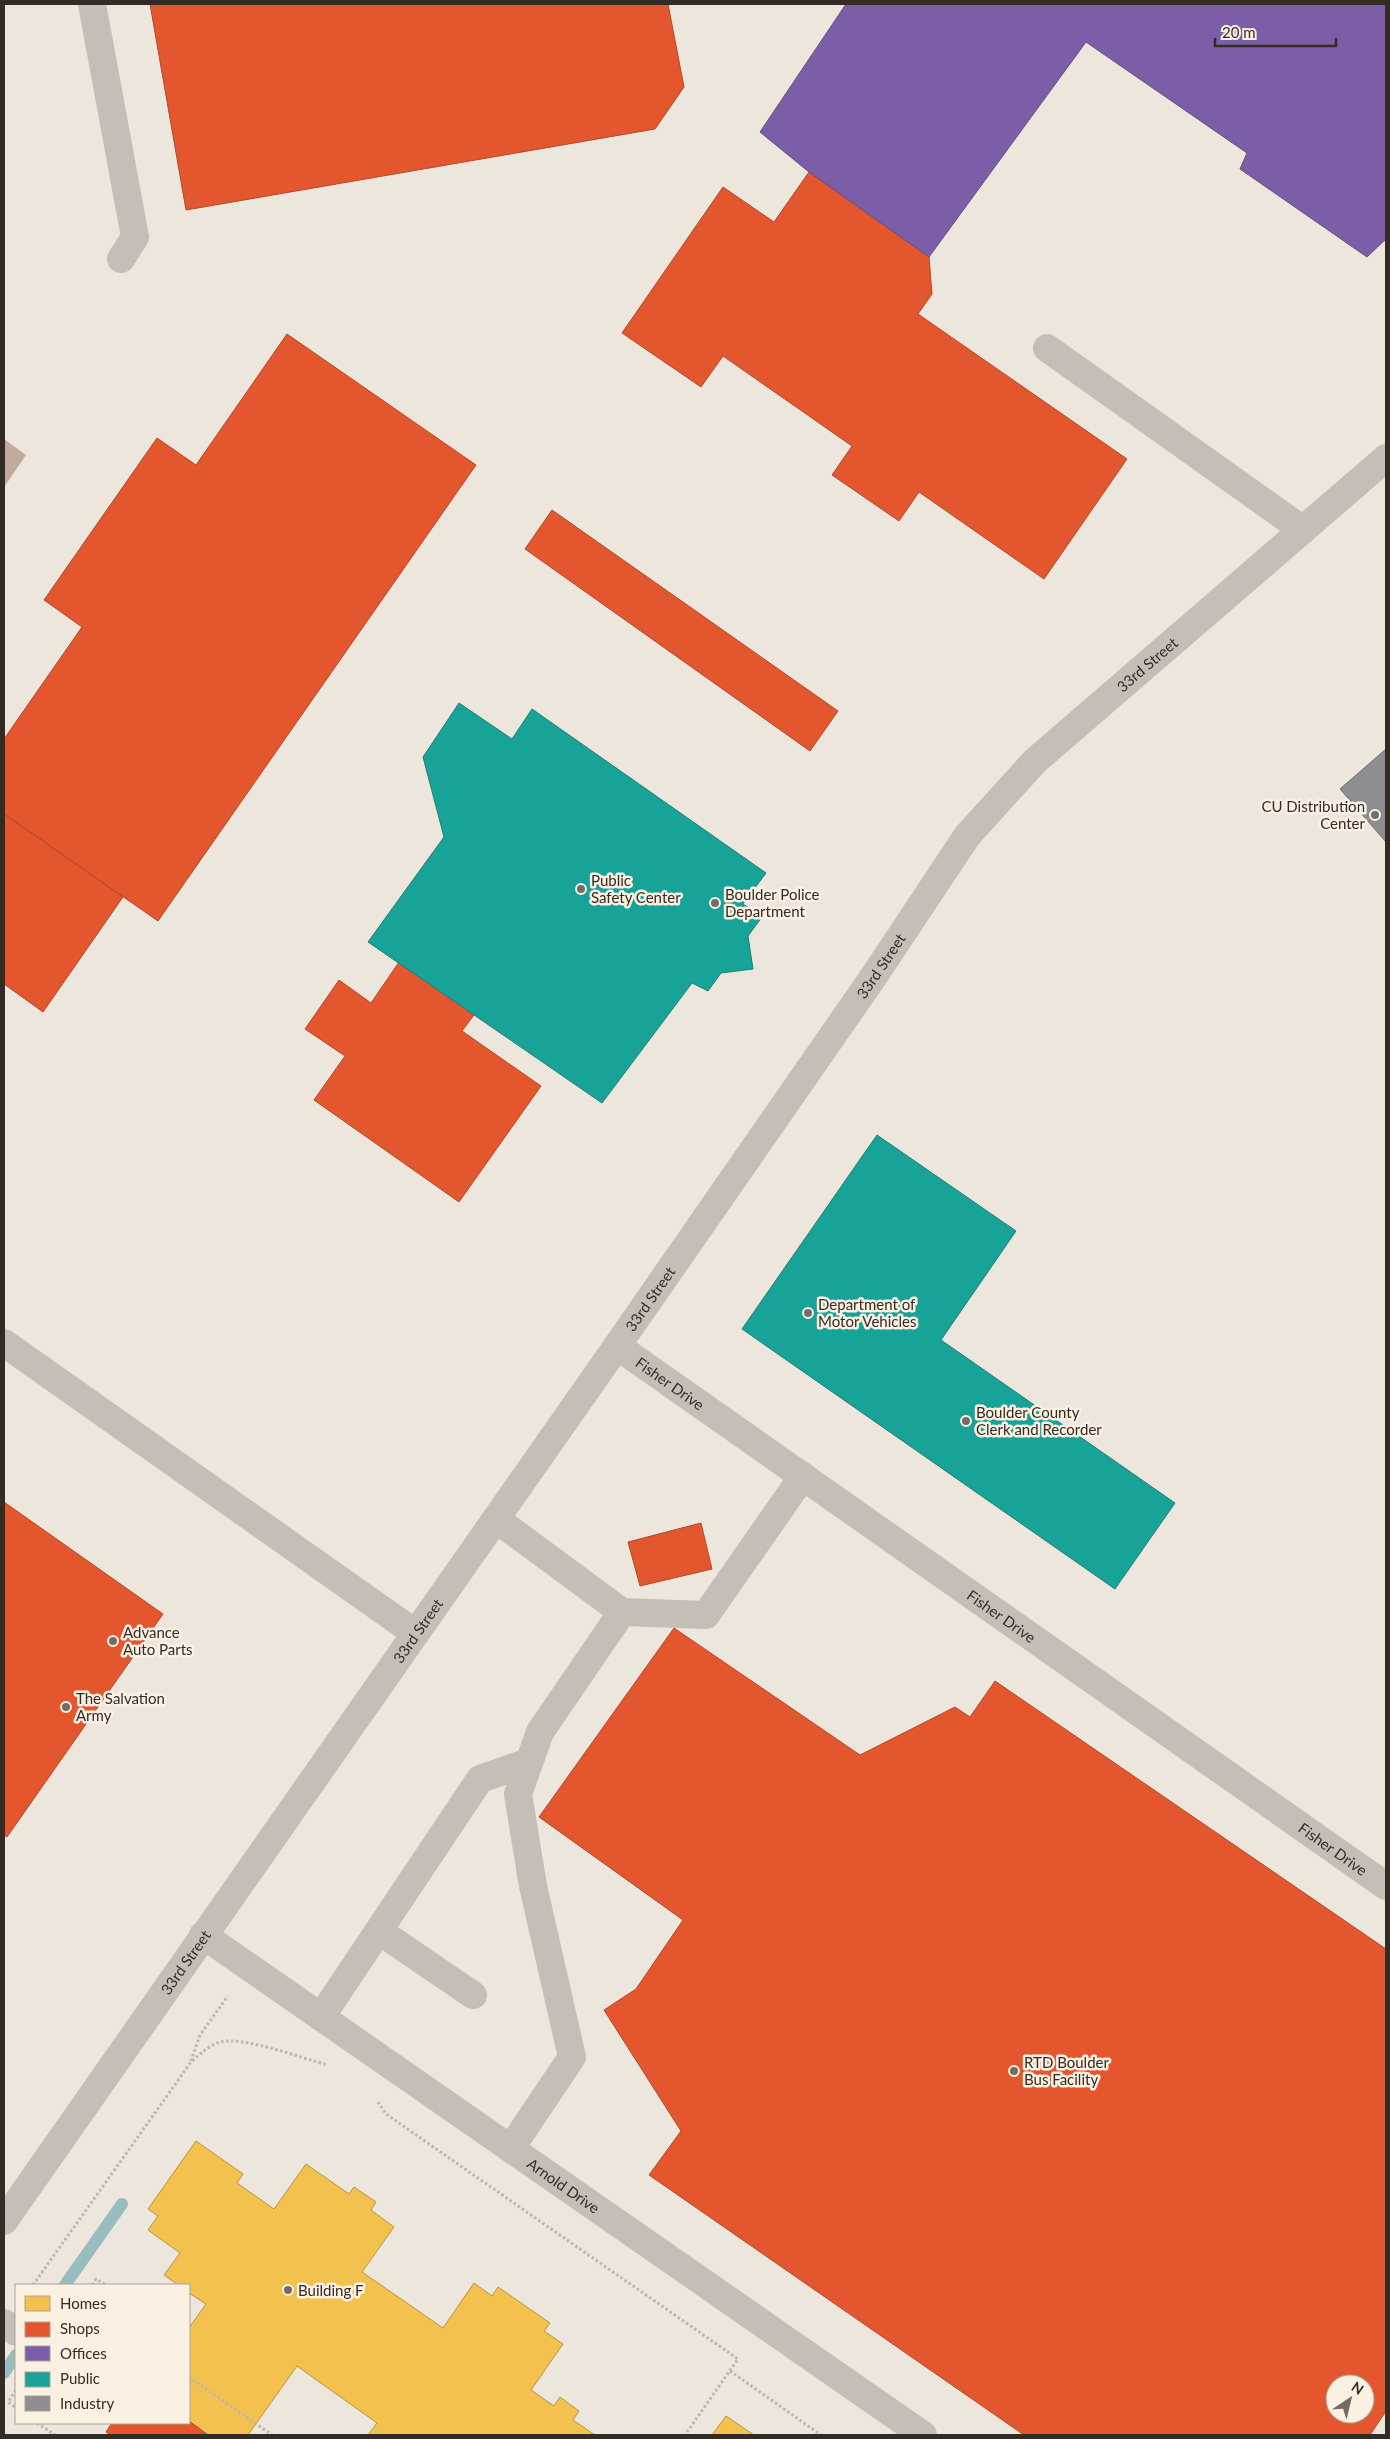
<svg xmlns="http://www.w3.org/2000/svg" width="1390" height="2439" viewBox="0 0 1390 2439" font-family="Lato,sans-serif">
<rect width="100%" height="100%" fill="#ede6dc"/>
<g fill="#f2c14e" stroke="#b99442">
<polygon points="196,2141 243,2174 237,2183 274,2209 306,2164 349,2194 354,2187 376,2202 371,2210 394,2227 362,2272 443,2328 474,2283 492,2296 498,2287 550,2323 544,2331 563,2344 531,2390 554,2406 560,2397 579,2411 573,2420 595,2435 368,2435 377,2423 297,2366 248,2435 208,2435 189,2421 189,2328 206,2304 189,2293 189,2285 178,2285 164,2275 180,2253 148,2230 158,2216 148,2209"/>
<polygon points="726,2416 754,2435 712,2435"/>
</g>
<g fill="#e4572e" stroke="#b04a2b" fill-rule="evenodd">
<polygon points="150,4 668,4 684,87 655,129 186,210"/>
<polygon points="809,172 929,257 932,294 918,314 1127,459 1044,579 919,492 899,521 832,475 852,446 723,356 701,387 622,333 723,187 774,222"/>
<polygon points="287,334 476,465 158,921 4,814 4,739 82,627 44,600 157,438 196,465"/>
<polygon points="552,510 838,711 810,751 525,549"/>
<polygon points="4,814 123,897 43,1012 4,984"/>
<polygon points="399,962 474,1015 462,1031 541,1086 459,1202 314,1100 345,1056 305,1029 339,980 371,1003"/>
<polygon points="4,1502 163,1614 7,1837 4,1835"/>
<polygon points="701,1523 712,1569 640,1586 628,1542"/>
<path d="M674 1628 860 1755 955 1707 970 1717 995 1681 1386 1949V2411L1370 2435H1024L649 2175 681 2131 604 2010 636 1989 683 1920 539 1817ZM1335 2384H1365V2414H1335Z"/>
<polygon points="189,2421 208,2435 111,2435 106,2432 112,2423"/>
</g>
<polygon fill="#7b5ea7" stroke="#664f80" points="846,4 1386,4 1386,239 1367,257 1240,169 1247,153 1086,42 929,257 809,172 760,132"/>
<g fill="#17a398" stroke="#207f76">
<polygon points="459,703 512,739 532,709 766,873 743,904 762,917 748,936 753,969 721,973 708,991 692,983 602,1103 368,942 444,837 423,757"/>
<polygon points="877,1135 1016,1231 941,1340 1175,1503 1115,1589 742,1329"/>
</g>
<polygon fill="#8d8d92" stroke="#737071" points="1386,749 1386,842 1340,789"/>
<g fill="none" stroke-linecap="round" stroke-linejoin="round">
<g stroke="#98bdbf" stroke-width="12">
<polyline points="65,2285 122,2204"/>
<polyline points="4,2373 16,2355"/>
</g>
</g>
<polygon fill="#c2aa9d" points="4,439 26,455 4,487"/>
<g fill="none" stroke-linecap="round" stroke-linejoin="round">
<g stroke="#bdb6af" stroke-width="3" stroke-dasharray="2.5 2.5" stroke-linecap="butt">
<polyline points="191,2061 200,2035 228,1996"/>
<polyline points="378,2102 386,2114 738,2359 685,2435"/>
<path d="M33 2285 191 2062C200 2054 208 2046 220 2042 243 2036 302 2058 327 2065"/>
<polyline points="92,2285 96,2279 106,2285"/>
<polyline points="730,2371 821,2435"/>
<polyline points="189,2377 272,2435"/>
<polyline points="16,2390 8,2402 16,2408"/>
<polyline points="37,2423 55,2435"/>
</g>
<g stroke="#c5beb6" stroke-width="28">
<polyline points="92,4 135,237 121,259"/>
<polyline points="1047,348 1303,530"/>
<polyline points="4,1343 415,1633"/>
<path id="s1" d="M617 1346 1386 1886"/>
<polyline points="496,1519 622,1612 706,1615 803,1476"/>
<polyline points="379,1931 473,1995"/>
<path id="s2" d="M203 1935 923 2435"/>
<polyline points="321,2017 480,1779 529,1762"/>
<polyline points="511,2148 572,2057 533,1886 518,1794 540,1732 622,1612"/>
<path id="s3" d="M4 2221 617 1346 874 976 967 836 1035 761 1386 458"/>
<polyline points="4,2323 16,2332"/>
</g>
</g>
<g fill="#756c65" stroke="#faf1e3" stroke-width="2">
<circle cx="1375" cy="815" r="5"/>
<circle cx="581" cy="889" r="5"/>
<circle cx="715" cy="903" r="5"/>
<circle cx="808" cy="1313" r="5"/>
<circle cx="966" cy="1421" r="5"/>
<circle cx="113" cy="1641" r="5"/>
<circle cx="66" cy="1707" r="5"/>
<circle cx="1014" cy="2071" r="5"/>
<circle cx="288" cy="2290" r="5"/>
</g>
<g text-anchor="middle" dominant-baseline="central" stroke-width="5" stroke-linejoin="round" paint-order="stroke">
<g font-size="15" fill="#352b25" stroke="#faf1e3">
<text stroke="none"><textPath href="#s3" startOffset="1936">33rd Street</textPath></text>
<text stroke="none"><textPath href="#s3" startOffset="1531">33rd Street</textPath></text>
<text stroke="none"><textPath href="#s3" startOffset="1126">33rd Street</textPath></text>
<text stroke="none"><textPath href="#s1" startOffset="65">Fisher Drive</textPath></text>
<text stroke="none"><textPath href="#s1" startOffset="470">Fisher Drive</textPath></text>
<text stroke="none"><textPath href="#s3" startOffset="721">33rd Street</textPath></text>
<text stroke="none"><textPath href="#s1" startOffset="875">Fisher Drive</textPath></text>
<text stroke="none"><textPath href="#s3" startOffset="316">33rd Street</textPath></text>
<text stroke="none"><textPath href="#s2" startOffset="439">Arnold Drive</textPath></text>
</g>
<g font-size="15" fill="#352b25" stroke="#faf1e3" text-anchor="start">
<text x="1365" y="806" text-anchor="end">CU Distribution<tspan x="1365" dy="17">Center</tspan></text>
<text x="591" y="880">Public<tspan x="591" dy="17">Safety Center</tspan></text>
<text x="725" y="894">Boulder Police<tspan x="725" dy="17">Department</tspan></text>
<text x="818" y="1304">Department of<tspan x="818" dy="17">Motor Vehicles</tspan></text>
<text x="976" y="1412">Boulder County<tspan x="976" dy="17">Clerk and Recorder</tspan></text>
<text x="123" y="1632">Advance<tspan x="123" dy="17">Auto Parts</tspan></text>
<text x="76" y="1698">The Salvation<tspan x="76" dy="17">Army</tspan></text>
<text x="1024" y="2062">RTD Boulder<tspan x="1024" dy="17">Bus Facility</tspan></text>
<text x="298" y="2290">Building F</text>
</g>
</g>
<rect width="1390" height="2439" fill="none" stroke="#352b25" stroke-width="10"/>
<rect x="15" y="2284" width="175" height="140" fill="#faf1e3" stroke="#aba297"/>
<rect x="25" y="2296" width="25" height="15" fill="#f2c14e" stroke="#aba297"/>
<text x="60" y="2309" font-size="15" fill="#352b25">Homes</text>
<rect x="25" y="2322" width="25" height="15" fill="#e4572e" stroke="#aba297"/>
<text x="60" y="2334" font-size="15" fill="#352b25">Shops</text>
<rect x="25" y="2346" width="25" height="15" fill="#7b5ea7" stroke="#aba297"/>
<text x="60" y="2359" font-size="15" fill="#352b25">Offices</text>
<rect x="25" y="2372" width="25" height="15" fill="#17a398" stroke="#aba297"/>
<text x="60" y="2384" font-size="15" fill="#352b25">Public</text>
<rect x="25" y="2396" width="25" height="15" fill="#8d8d92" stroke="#aba297"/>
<text x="60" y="2409" font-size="15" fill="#352b25">Industry</text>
<g transform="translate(1350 2399) rotate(35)"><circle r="24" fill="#faf1e3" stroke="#aba297"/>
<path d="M0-4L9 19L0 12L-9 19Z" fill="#756c65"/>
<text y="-8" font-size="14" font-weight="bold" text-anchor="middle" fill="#352b25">N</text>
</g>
<path d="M1215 38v8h121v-8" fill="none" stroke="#352b25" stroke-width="2.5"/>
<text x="1222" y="38" font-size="15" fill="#352b25" stroke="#faf1e3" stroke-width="4" paint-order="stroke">20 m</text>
</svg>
